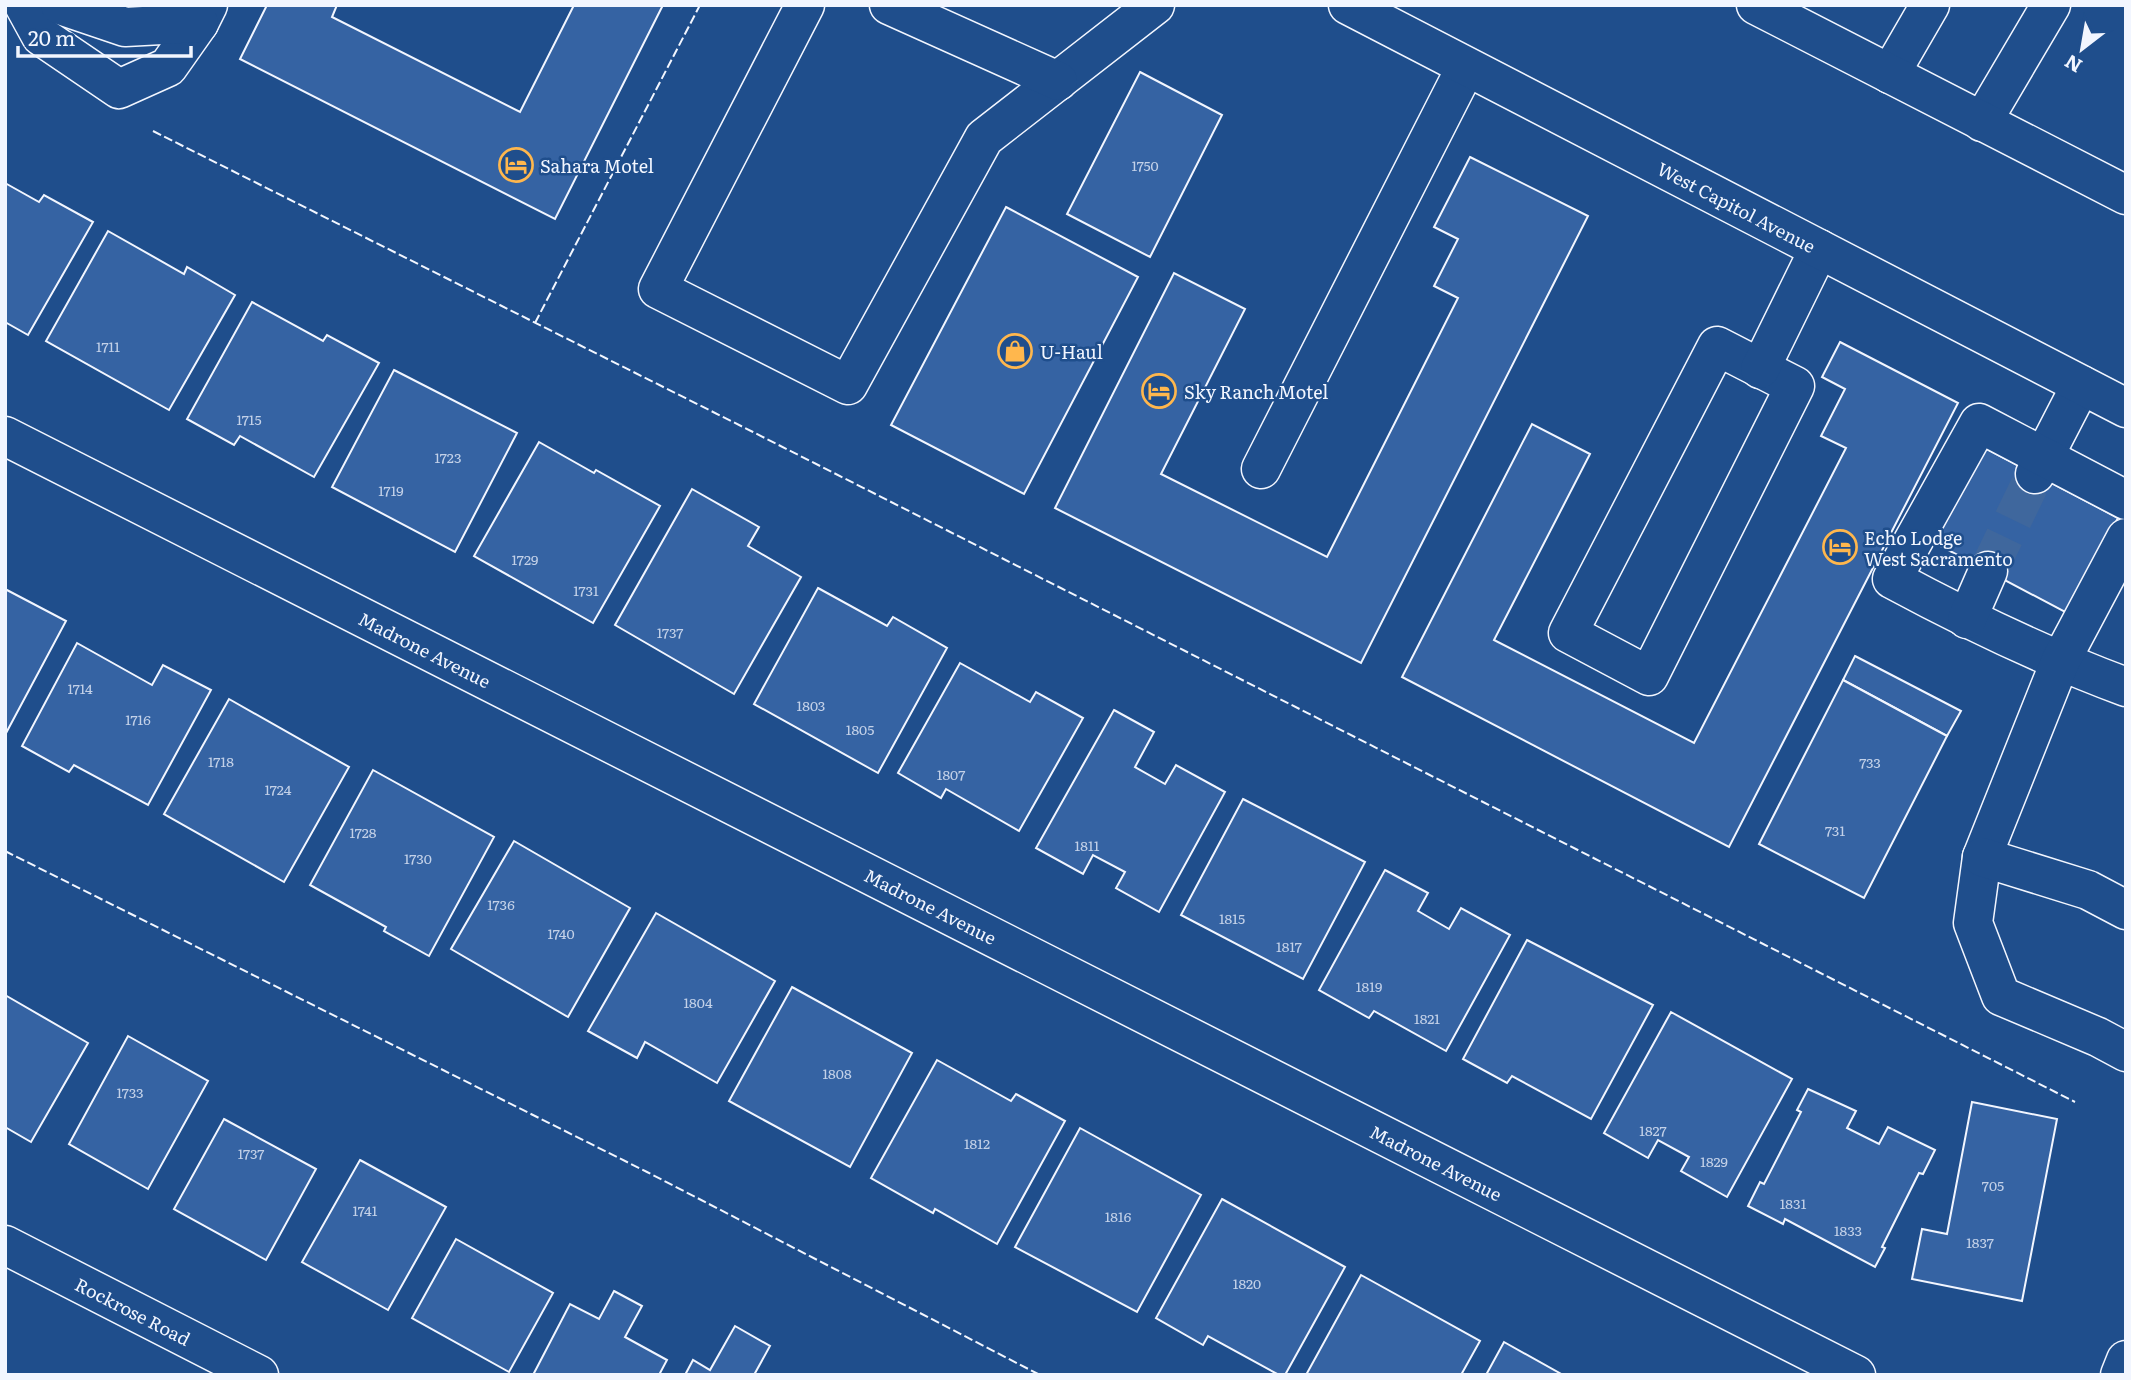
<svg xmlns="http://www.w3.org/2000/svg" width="2131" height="1380" viewBox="0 0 2131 1380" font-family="Literata,serif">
<rect width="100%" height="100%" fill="#1f4e8c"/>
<g fill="#3563a3" stroke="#f2f6ff" stroke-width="2">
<polygon points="267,5 337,5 332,17 520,112 574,5 663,5 555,219 240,59"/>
<polygon points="1140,72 1222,115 1150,257 1067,214"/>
<polygon points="1470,157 1588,216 1361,663 1055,508 1174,273 1245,309 1161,474 1327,557 1458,298 1434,286 1458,239 1434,227"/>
<polygon points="5,183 39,202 44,195 93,222 28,335 5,322"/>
<polygon points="1006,207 1138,277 1024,494 891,425"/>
<polygon points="108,231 184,274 187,267 235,295 169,410 46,341"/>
<polygon points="252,302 323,341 327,335 379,363 314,477 240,436 234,445 187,419"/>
<polygon points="1840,342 1958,403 1729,847 1402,677 1532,424 1590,454 1494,640 1694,743 1846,448 1821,436 1845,389 1822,377"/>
<polygon points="394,370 517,433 455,552 332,487"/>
<polygon points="539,442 594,473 596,470 660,506 593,623 474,556"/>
<polygon points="1983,447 2118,518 2067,613 1933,542"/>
<polygon points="692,489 759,527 748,546 801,577 734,694 615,625"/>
<polygon points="818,588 887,626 893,617 947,648 878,773 754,704"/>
<polygon points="5,589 66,621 5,735"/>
<polygon points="77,643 152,685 163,665 211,690 148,805 74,765 69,772 22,746"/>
<polygon points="1855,656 1961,711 1947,736 1843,680"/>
<polygon points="960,663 1030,702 1036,692 1083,718 1019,831 946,789 941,798 898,773"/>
<polygon points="1843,680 1947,736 1864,898 1759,844"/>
<polygon points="229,699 349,767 284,882 164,814"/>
<polygon points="1114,710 1154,732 1135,767 1165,784 1176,765 1225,792 1159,912 1116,888 1125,872 1093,855 1083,874 1036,848"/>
<polygon points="373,770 494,837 429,956 384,931 386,927 310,885"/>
<polygon points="1243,799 1365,862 1303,979 1181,915"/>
<polygon points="514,841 630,908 568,1017 451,949"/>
<polygon points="1385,870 1428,893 1418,911 1449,929 1461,908 1510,935 1446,1051 1374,1011 1369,1018 1319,990"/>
<polygon points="656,913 775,981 717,1083 645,1042 637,1058 588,1031"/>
<polygon points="1527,940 1653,1005 1591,1119 1512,1076 1507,1083 1463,1059"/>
<polygon points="792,987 912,1053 850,1167 729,1101"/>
<polygon points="5,995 88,1043 31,1142 5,1127"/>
<polygon points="1671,1012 1792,1079 1727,1197 1681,1171 1689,1157 1658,1140 1648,1158 1604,1133"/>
<polygon points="128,1036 208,1081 148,1189 69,1144"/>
<polygon points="937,1060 1011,1101 1016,1094 1065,1121 997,1244 935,1209 933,1213 871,1178"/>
<polygon points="1808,1089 1856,1111 1847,1128 1879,1144 1888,1127 1935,1150 1923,1174 1919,1173 1882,1247 1885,1248 1875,1267 1785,1219 1783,1224 1748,1206 1760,1182 1764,1184 1801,1112 1797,1110"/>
<polygon points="1972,1102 2057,1119 2022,1301 1912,1279 1922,1229 1947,1234"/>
<polygon points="224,1119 316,1169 266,1260 174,1209"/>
<polygon points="1080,1128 1201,1195 1137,1312 1015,1247"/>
<polygon points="360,1160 446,1207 388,1310 302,1262"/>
<polygon points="1222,1199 1345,1267 1285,1375 1279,1375 1208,1336 1203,1345 1156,1318"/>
<polygon points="456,1239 553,1293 509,1372 412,1318"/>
<polygon points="1361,1275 1480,1341 1461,1375 1306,1375"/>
<polygon points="614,1291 642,1306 625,1337 667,1360 659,1375 533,1375 570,1304 599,1319"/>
<polygon points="735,1326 770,1346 754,1375 685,1375 693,1360 710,1370"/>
<polygon points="1504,1342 1563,1375 1486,1375"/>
</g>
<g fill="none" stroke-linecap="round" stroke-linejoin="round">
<polyline stroke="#3f679d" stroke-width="38" stroke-dasharray="38 19" stroke-linecap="butt" points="1988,571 2035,474"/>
<g stroke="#f2f6ff" stroke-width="41">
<g id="minor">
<polyline points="24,5 41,36 119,89 168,67 199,23 208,5"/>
<polyline points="60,5 125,27 199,23"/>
<polyline points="805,5 658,289 848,385 984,138 1155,5"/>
<polyline points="889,5 1058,81"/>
<polyline points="1890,74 1930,5"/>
<polyline points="1982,122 2051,5"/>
<polygon points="1717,346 1795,386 1649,676 1568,633"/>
<polyline points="1760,369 1819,249"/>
<path id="s1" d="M5 436 1856 1375"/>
<polyline points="1261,469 1466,67"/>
<polyline points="2035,474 2081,385"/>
<path d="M2126 500 1979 423 1892 579C1968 620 2045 657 2126 687"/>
<polyline points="2126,538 2060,662 1982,857 1973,923 2001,996 2098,1037 2126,1052"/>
<polyline points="1967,619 1988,571"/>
<polyline points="1982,857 2088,890 2126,910"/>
<path id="s2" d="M5 1245 259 1375"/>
<polyline points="2120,1375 2126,1360"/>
</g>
</g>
<g stroke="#f2f6ff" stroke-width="41">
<g id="major">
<path id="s3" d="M1348 5 2126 408"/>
<polyline points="1756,5 2126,195"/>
</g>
</g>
<use href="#minor" stroke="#1f4e8c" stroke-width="38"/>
<use href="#major" stroke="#1f4e8c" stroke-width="38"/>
<g stroke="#f2f6ff" stroke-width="2" stroke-dasharray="9 3.5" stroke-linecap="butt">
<polyline points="153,131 753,432 2075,1102"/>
<polyline points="535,323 700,5"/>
<polyline points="5,851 647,1172 1040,1375"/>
</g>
</g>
<defs>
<g id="hotel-ring" transform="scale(1.75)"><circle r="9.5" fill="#1f4e8c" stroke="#ffb74d" stroke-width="1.5"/><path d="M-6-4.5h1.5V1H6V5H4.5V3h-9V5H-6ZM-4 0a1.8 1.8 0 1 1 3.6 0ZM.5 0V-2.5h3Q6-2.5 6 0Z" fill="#ffb74d"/></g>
<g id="shop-ring" transform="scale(1.75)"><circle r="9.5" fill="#1f4e8c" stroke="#ffb74d" stroke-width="1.5"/><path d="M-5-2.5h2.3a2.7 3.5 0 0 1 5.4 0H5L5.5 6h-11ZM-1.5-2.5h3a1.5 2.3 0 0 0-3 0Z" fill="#ffb74d"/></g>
</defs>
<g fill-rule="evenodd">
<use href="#hotel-ring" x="516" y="165"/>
<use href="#shop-ring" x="1015" y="351"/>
<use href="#hotel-ring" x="1159" y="391"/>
<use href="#hotel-ring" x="1840" y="547"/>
</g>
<g text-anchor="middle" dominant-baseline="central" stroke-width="5" stroke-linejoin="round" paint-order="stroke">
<g font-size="14" fill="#c3d1e8">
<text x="1145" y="165">1750</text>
<text x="108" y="346">1711</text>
<text x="249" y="419">1715</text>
<text x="448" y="457">1723</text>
<text x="391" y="490">1719</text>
<text x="525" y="559">1729</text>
<text x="586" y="590">1731</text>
<text x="670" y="632">1737</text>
<text x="80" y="688">1714</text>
<text x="811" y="705">1803</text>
<text x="138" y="719">1716</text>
<text x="860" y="729">1805</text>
<text x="221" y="761">1718</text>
<text x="1870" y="762">733</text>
<text x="951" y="774">1807</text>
<text x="278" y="789">1724</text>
<text x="1835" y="830">731</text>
<text x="363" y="832">1728</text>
<text x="1087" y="845">1811</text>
<text x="418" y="858">1730</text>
<text x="501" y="904">1736</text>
<text x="1232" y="918">1815</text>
<text x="561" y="933">1740</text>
<text x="1289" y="946">1817</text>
<text x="1369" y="986">1819</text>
<text x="698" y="1002">1804</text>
<text x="1427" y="1018">1821</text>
<text x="837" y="1073">1808</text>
<text x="130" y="1092">1733</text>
<text x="1653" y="1130">1827</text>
<text x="977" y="1143">1812</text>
<text x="251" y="1153">1737</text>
<text x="1714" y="1161">1829</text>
<text x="1993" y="1185">705</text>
<text x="1793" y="1203">1831</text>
<text x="365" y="1210">1741</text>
<text x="1118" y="1216">1816</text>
<text x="1848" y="1230">1833</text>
<text x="1980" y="1242">1837</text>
<text x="1247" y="1283">1820</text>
</g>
<g font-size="18" fill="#f2f6ff" stroke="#1f4e8c" text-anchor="start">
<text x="540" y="165">Sahara Motel</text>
<text x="1040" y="351">U-Haul</text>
<text x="1184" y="391">Sky Ranch Motel</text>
<text x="1864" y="537">Echo Lodge<tspan x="1864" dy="21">West Sacramento</tspan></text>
</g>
<g font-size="18" fill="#f2f6ff" stroke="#1f4e8c">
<text stroke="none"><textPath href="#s3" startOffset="438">West Capitol Avenue</textPath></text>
<text stroke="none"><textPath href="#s1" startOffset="471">Madrone Avenue</textPath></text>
<text stroke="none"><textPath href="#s1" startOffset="1038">Madrone Avenue</textPath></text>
<text stroke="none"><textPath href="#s1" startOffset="1605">Madrone Avenue</textPath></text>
<text stroke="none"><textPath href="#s2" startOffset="144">Rockrose Road</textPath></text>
</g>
</g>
<rect width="2131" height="1380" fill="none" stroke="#f2f6ff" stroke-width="14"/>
<g transform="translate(2082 49) rotate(211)" stroke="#1f4e8c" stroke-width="5" paint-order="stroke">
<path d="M0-5L12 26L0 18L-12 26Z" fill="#f2f6ff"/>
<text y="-10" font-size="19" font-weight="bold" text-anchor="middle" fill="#f2f6ff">N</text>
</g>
<path d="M18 46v10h173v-10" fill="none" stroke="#f2f6ff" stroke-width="3.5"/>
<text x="28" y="46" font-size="21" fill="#f2f6ff" stroke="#1f4e8c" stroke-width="5" paint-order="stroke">20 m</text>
</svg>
